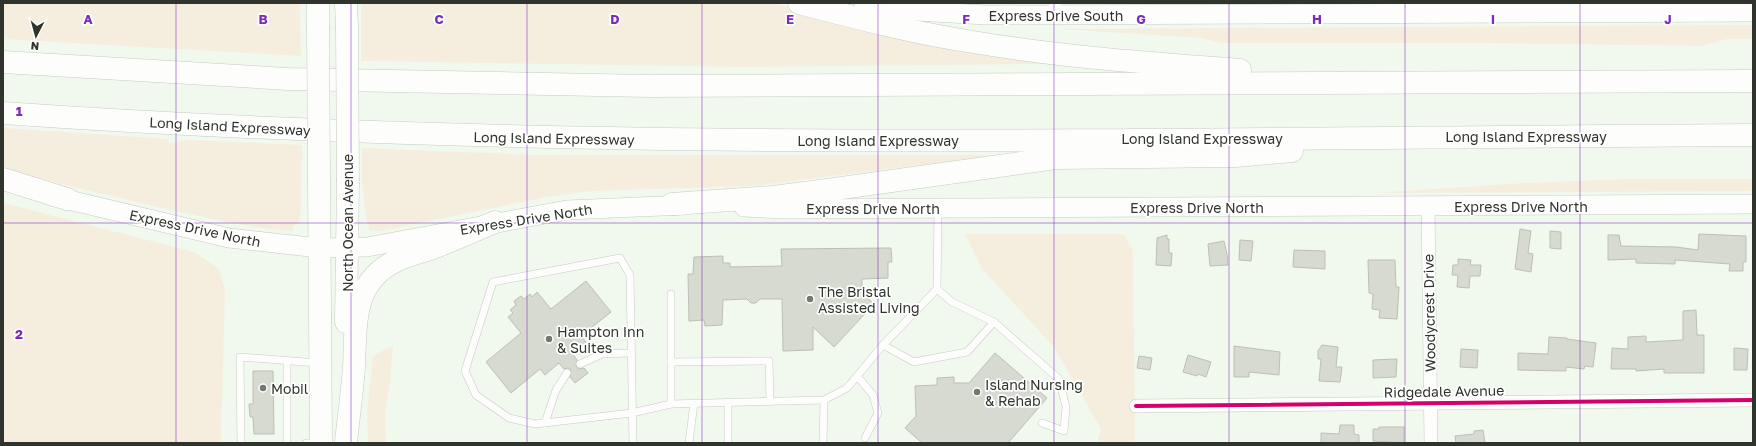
<svg xmlns="http://www.w3.org/2000/svg" width="1756" height="446" viewBox="0 0 1756 446" font-family="'Golos Text',sans-serif">
<rect width="100%" height="100%" fill="#f1f8ee"/>
<g fill="#f5eede">
<polygon points="7,3 300,3 301,56 3,39 3,5"/>
<polygon points="361,3 772,3 885,32 1047,61 1049,64 743,67 361,61"/>
<polygon points="1753,25 1753,39 1727,39 1702,46 1485,43 1221,43 1203,38 1059,29"/>
<path d="M3 128 168 139 169 144 188 140 302 145 301 212 298 224 293 225V231C249 228 206 218 163 208 110 196 56 183 3 169Z"/>
<polygon points="362,148 533,155 985,155 984,157 753,186 590,191 546,197 381,231 369,230 369,224 367,223 362,182"/>
<polygon points="1630,179 1753,179 1753,191 1374,193 1525,183"/>
<polygon points="3,203 194,252 219,269 225,291 221,443 3,443"/>
<polygon points="965,234 1124,234 1133,251 1135,443 1097,443 1101,429 1054,347 983,270"/>
<polygon points="393,345 390,381 385,414 386,443 368,443 367,412 373,356"/>
</g>
<g fill="#d7dad1" stroke="#bcbfb6">
<polygon points="1520,229 1531,231 1528,253 1533,254 1531,272 1515,269"/>
<polygon points="1550,231 1561,232 1561,249 1550,248"/>
<polygon points="1699,234 1746,236 1746,262 1743,262 1743,271 1729,271 1730,264 1675,260 1675,264 1636,263 1636,259 1608,260 1608,235 1619,235 1621,246 1676,247 1698,250"/>
<polygon points="1167,235 1167,239 1169,239 1169,253 1172,253 1171,266 1156,265 1157,238"/>
<polygon points="1240,240 1253,241 1251,261 1239,260"/>
<polygon points="1224,241 1228,259 1227,259 1228,265 1210,266 1208,244"/>
<polygon points="891,248 892,262 888,262 888,278 862,279 862,293 874,304 834,347 813,327 813,350 783,351 782,299 760,299 756,303 751,303 747,299 723,300 722,325 705,326 704,320 689,321 688,274 693,274 694,257 723,256 723,263 730,263 730,267 782,266 781,249"/>
<polygon points="1294,250 1325,251 1325,269 1293,267"/>
<polygon points="1458,259 1471,260 1470,265 1481,265 1480,276 1470,276 1469,288 1457,287 1458,275 1452,275 1453,265 1458,265"/>
<polygon points="1368,260 1395,260 1396,287 1399,287 1397,319 1379,318 1380,310 1372,309 1373,294 1369,293"/>
<polygon points="586,281 611,312 581,336 586,342 572,353 577,360 576,366 579,369 584,368 588,373 575,383 570,377 571,370 568,368 564,369 559,363 545,375 540,369 511,393 486,362 521,333 508,317 513,313 510,310 516,305 514,301 521,296 524,299 530,294 532,297 537,292 551,309"/>
<polygon points="1696,310 1697,335 1704,335 1704,373 1664,373 1664,369 1636,371 1636,369 1611,369 1612,348 1628,349 1628,337 1646,336 1646,342 1683,340 1683,311"/>
<polygon points="1549,337 1567,338 1567,339 1596,343 1593,367 1585,366 1584,369 1566,367 1566,371 1518,370 1518,353 1548,354"/>
<polygon points="1322,345 1338,347 1336,367 1342,367 1340,382 1319,381 1321,359 1318,359 1318,351"/>
<polygon points="1234,346 1280,352 1279,375 1249,372 1249,377 1234,377"/>
<polygon points="1734,348 1748,349 1747,370 1734,370"/>
<polygon points="1461,349 1478,350 1477,368 1460,367"/>
<polygon points="995,353 1047,398 1008,443 922,443 905,428 916,416 915,386 937,385 937,378 954,377 954,383 969,383"/>
<polygon points="1188,355 1211,362 1206,377 1198,374 1197,376 1183,372"/>
<polygon points="1139,356 1152,358 1150,370 1137,368"/>
<polygon points="1397,359 1396,377 1373,378 1373,360"/>
<polygon points="253,371 273,371 274,434 254,434 253,417 250,417 249,404 253,404"/>
<polygon points="1340,425 1354,425 1354,434 1359,435 1359,443 1321,443 1321,433 1339,434"/>
<polygon points="1379,427 1404,427 1404,443 1373,441 1373,429 1379,429"/>
<polygon points="1483,430 1485,443 1456,443 1455,436 1474,434 1474,431"/>
</g>
<g fill="none" stroke-linecap="round" stroke-linejoin="round">
<g stroke="#c6cbc3" stroke-width="8">
<g id="lane">
<polyline points="937,289 952,302 994,322 1059,379 1066,407 1064,431 1042,423"/>
<polyline points="883,345 914,362 967,352 994,322"/>
<polyline points="287,361 287,443"/>
<polyline points="671,362 671,294"/>
<polyline points="580,364 602,354 631,353"/>
<polyline points="857,376 873,395 878,413 865,438"/>
<polyline points="728,402 728,443"/>
<polyline points="671,404 671,362 769,361 770,401"/>
<polyline points="545,423 556,390 567,373"/>
<polyline points="241,443 240,357 318,363"/>
<polyline points="306,443 319,443"/>
<polyline points="633,443 630,275 620,258 493,282 465,371 476,395 509,418 535,424 632,413 671,404 824,400 847,388 883,345 937,289 938,209"/>
<polyline points="689,443 694,403"/>
<polyline points="823,443 824,400"/>
</g>
</g>
<g stroke="#c6cbc3" stroke-width="14">
<g id="street">
<polyline points="1055,15 1055,3"/>
<polyline points="1428,206 1431,443"/>
<polyline points="1136,406 1753,400"/>
</g>
</g>
<g stroke="#c6cbc3" stroke-width="20">
<g id="secondary">
<polyline points="864,3 917,11 986,15 1753,12"/>
<polyline points="52,196 229,238 319,248 367,247 567,210 686,205"/>
<polyline points="744,207 785,209 1753,204"/>
</g>
</g>
<g stroke="#c6cbc3" stroke-width="23">
<g id="highway">
<polyline points="346,3 347,28"/>
<path d="M799 3C856 18 914 33 973 42 1061 57 1151 63 1240 70"/>
<polyline points="318,27 318,3"/>
<polyline points="3,62 288,79 649,86 1753,81"/>
<path d="M3 113C585 154 1170 138 1753 135"/>
<polyline points="3,179 67,199"/>
<polyline points="319,180 321,443"/>
<polyline points="672,204 773,197 820,191 1056,158 1236,156 1292,151"/>
<polyline points="346,322 348,181"/>
<path d="M346 441C349 416 352 392 354 368 356 329 351 287 390 264 403 256 418 253 433 248 454 240 474 231 495 222"/>
</g>
</g>
<use href="#lane" stroke="#fdfefc" stroke-width="7"/>
<use href="#street" stroke="#fdfefc" stroke-width="13"/>
<use href="#secondary" stroke="#fdfefc" stroke-width="19"/>
<use href="#highway" stroke="#fdfefc" stroke-width="22"/>
<g stroke="#c6cbc3" stroke-width="23" stroke-linecap="butt">
<g id="highway-bridge">
<polyline points="318,27 319,180"/>
<polyline points="347,28 348,181"/>
</g>
</g>
<use href="#highway-bridge" stroke="#fdfefc" stroke-width="22"/>
<g stroke="#fff" stroke-width="6">
<polyline id="cycleway" points="1136,406 1753,400"/>
</g>
<use href="#cycleway" stroke="#d6006c" stroke-width="4"/>
</g>
<path fill="none" stroke="#7b2cbf" stroke-width="1" stroke-opacity="0.55" d="M176 3V443M351 3V443M527 3V443M702 3V443M878 3V443M1054 3V443M1229 3V443M1405 3V443M1580 3V443M3 223H1753"/>
<g fill="#737970" stroke="#fff" stroke-width="1.5">
<circle cx="810" cy="299" r="4"/>
<circle cx="549" cy="339" r="4"/>
<circle cx="263" cy="388" r="4"/>
<circle cx="977" cy="392" r="4"/>
</g>
<g text-anchor="middle" dominant-baseline="central" stroke-width="3.5" stroke-linejoin="round" paint-order="stroke">
<g font-size="14" fill="#2f342c" stroke="#fff">
<text x="1056" y="15">Express Drive South</text>
<text transform="translate(230 126) rotate(3)">Long Island Expressway</text>
<text x="1526" y="136">Long Island Expressway</text>
<text transform="translate(554 138) rotate(1)">Long Island Expressway</text>
<text x="1202" y="138">Long Island Expressway</text>
<text x="878" y="140">Long Island Expressway</text>
<text x="1521" y="206">Express Drive North</text>
<text x="1197" y="207">Express Drive North</text>
<text x="873" y="208">Express Drive North</text>
<text transform="translate(526 219) rotate(-9)">Express Drive North</text>
<text transform="translate(347 223) rotate(-90)">North Ocean Avenue</text>
<text transform="translate(195 228) rotate(12)">Express Drive North</text>
<text transform="translate(1429 313) rotate(-91)">Woodycrest Drive</text>
<text transform="translate(1444 391) rotate(-1)">Ridgedale Avenue</text>
</g>
<g font-size="14" fill="#2f342c" stroke="#fff" text-anchor="start">
<text x="818" y="291">The Bristal<tspan x="818" dy="16">Assisted Living</tspan></text>
<text x="557" y="331">Hampton Inn<tspan x="557" dy="16">&amp; Suites</tspan></text>
<text x="985" y="384">Island Nursing<tspan x="985" dy="16">&amp; Rehab</tspan></text>
<text x="271" y="388">Mobil</text>
</g>
</g>
<g font-size="13" text-anchor="middle" font-weight="bold" fill="#7b2cbf" stroke="#fff" stroke-width="3.5" stroke-linejoin="round" paint-order="stroke">
<text x="88" y="24">A</text>
<text x="263" y="24">B</text>
<text x="439" y="24">C</text>
<text x="615" y="24">D</text>
<text x="790" y="24">E</text>
<text x="966" y="24">F</text>
<text x="1141" y="24">G</text>
<text x="1317" y="24">H</text>
<text x="1493" y="24">I</text>
<text x="1668" y="24">J</text>
<text x="19" y="116">1</text>
<text x="19" y="339">2</text>
</g>
<rect width="1756" height="446" fill="none" stroke="#2f342c" stroke-width="8"/>
<g transform="translate(36 36) rotate(186)" stroke="#ffffff" stroke-width="3" paint-order="stroke">
<path d="M0-3L7 15L0 10L-7 15Z" fill="#2f342c"/>
<text y="-6" font-size="11" font-weight="bold" text-anchor="middle" fill="#2f342c">N</text>
</g>
</svg>
